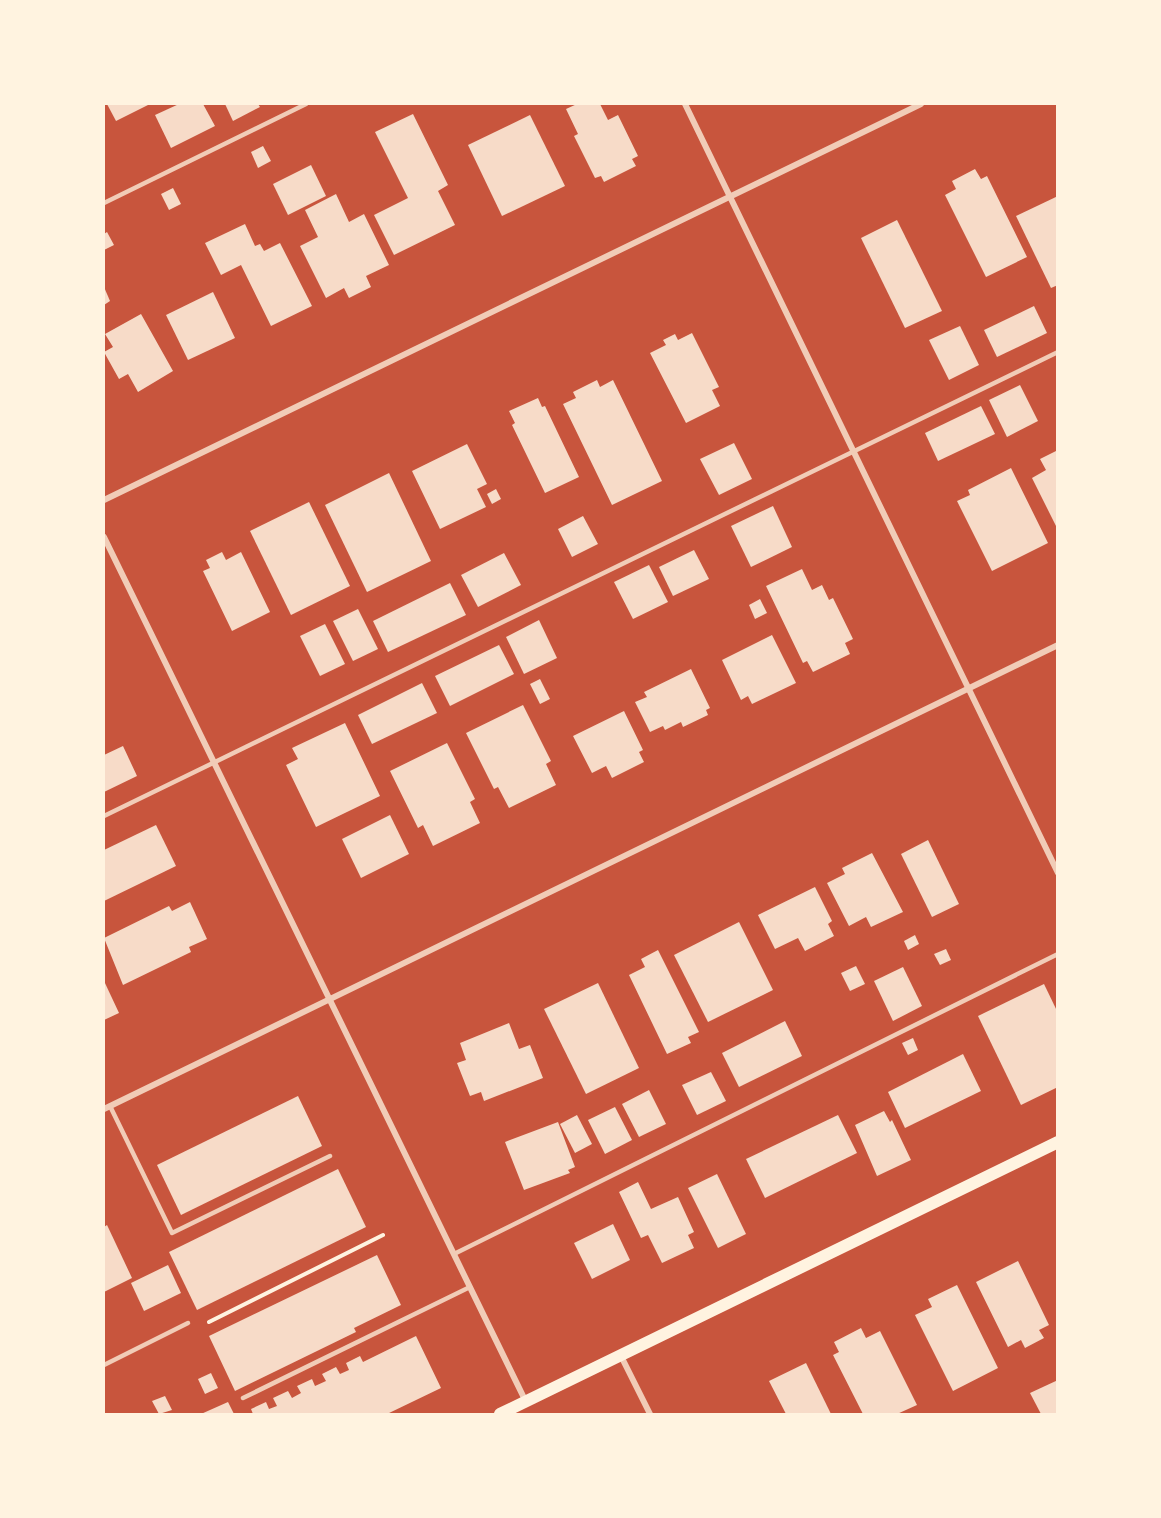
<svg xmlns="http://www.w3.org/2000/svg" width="1161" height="1518" viewBox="0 0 1161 1518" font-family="'Noto Serif',serif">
<rect width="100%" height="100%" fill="#c8553d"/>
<g fill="#f7dbc8">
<polygon points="107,104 150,104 116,121"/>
<polygon points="179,104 203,104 215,126 171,148 155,115"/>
<polygon points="225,104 258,104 260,107 233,121"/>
<polygon points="577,104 600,104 608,120 618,115 638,156 632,159 636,166 604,182 601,176 595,178 574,136 578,134 566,109"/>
<polygon points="413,114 448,185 438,191 455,225 394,255 374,215 408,198 375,132"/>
<polygon points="530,115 565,186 502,216 468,145"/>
<polygon points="263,146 271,161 258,168 251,152"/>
<polygon points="311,165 326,196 288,215 273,184"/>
<polygon points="975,169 981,179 987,176 1027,257 986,277 945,195 956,189 952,181"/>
<polygon points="173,188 181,204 169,210 161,194"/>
<polygon points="336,194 349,222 364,214 389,265 366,276 371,287 349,298 344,288 326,298 300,246 318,237 305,210"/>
<polygon points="1058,196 1058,285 1051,288 1016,216"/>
<polygon points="897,220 942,311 905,328 861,238"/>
<polygon points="245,224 255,246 260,244 264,251 280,243 312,306 271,326 241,265 221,275 205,243"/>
<polygon points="107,232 114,245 104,250 104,234"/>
<polygon points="104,287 110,301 104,305"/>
<polygon points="213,292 235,338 188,360 166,315"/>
<polygon points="1034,306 1047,333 997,357 984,330"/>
<polygon points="141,314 173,371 138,392 128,374 119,379 104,352 113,347 105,334"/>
<polygon points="960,326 979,365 949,380 929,340"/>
<polygon points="692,333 719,387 712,390 720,406 686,423 650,353 666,345 663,340 675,334 678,340"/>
<polygon points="597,380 600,387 613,380 662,481 612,505 563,404 576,398 573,392"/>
<polygon points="1020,385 1038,421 1007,437 989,400"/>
<polygon points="538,398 542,407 545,406 579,477 545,493 512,425 515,423 509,411"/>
<polygon points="981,406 995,434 938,461 925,433"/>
<polygon points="734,443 752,479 719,495 700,459"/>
<polygon points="467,444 487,484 477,489 486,507 440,529 412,471"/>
<polygon points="1058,450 1058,530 1032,478 1046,470 1040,459"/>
<polygon points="1011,468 1048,543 992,571 957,501 970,495 968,490"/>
<polygon points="389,473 431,561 367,592 325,505"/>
<polygon points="496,489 501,499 492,504 487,494"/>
<polygon points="309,502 350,586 291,615 250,531"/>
<polygon points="773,506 792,547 751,567 731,526"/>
<polygon points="583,516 598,544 572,557 558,529"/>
<polygon points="694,550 709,579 673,596 659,567"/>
<polygon points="222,552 226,560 241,552 270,612 232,631 203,571 210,568 206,560"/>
<polygon points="504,553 521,585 478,607 461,575"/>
<polygon points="649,565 668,602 633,619 614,582"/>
<polygon points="802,569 812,590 822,585 829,600 833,598 853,639 845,643 850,654 813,672 807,661 803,663 766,586"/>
<polygon points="450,583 466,615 388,652 373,621"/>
<polygon points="760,599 767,613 755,619 749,605"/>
<polygon points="358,609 378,649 353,661 333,621"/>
<polygon points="539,620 557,658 524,674 506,637"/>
<polygon points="325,624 345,664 320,676 300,636"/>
<polygon points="772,635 796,683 752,704 748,696 741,700 722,660"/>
<polygon points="499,645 514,674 450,706 435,676"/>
<polygon points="691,669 710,708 706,710 708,715 683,727 681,722 665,730 663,726 650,732 635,702 647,697 644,692"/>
<polygon points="540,679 550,699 540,704 530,684"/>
<polygon points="422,683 437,713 372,744 358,715"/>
<polygon points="523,705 551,761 546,764 556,785 509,808 498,787 494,789 466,733"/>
<polygon points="624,711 643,750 639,752 644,762 612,778 606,766 592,773 573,736"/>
<polygon points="345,723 380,796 316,827 286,765 298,759 292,748"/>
<polygon points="447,743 475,799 470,802 480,823 433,846 423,825 418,828 390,771"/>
<polygon points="123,746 137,776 104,792 104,755"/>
<polygon points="390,815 409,854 361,878 342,839"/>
<polygon points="156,825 176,866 104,901 104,850"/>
<polygon points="928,840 959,904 932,917 901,854"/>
<polygon points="872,853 903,912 871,927 866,917 849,926 827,883 845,874 842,868"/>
<polygon points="815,887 832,921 828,924 834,936 805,951 798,938 775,949 758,915"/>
<polygon points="190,902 207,939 189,947 191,952 123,985 104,938 169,906 172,911"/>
<polygon points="739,922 773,990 708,1022 674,955"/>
<polygon points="915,935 919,944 908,950 904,941"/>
<polygon points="946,949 951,960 940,965 934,954"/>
<polygon points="658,950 699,1032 688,1037 691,1043 667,1054 629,975 645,967 641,959"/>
<polygon points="856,966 865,984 850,991 841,973"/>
<polygon points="903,967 922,1006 893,1021 874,981"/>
<polygon points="104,981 119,1013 104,1020"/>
<polygon points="598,983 639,1068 586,1094 544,1009"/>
<polygon points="1044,984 1058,1013 1058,1087 1021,1105 978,1016"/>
<polygon points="785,1021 802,1056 739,1087 722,1053"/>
<polygon points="509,1023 519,1049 530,1045 543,1078 484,1101 481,1092 470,1096 457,1063 466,1060 460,1043"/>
<polygon points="913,1038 918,1050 908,1055 902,1043"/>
<polygon points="963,1054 981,1091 905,1128 888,1092"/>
<polygon points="711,1072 726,1101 697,1115 682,1085"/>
<polygon points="649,1090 666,1124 639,1137 622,1104"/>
<polygon points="298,1096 322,1146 181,1215 157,1165"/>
<polygon points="615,1107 632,1140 605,1154 588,1120"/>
<polygon points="884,1111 890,1122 892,1120 911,1160 877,1176 855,1125"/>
<polygon points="577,1115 592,1144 575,1153 560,1124"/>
<polygon points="838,1115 857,1153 765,1198 746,1159"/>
<polygon points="558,1122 575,1167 568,1170 570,1173 524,1190 505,1142"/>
<polygon points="338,1169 366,1227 197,1310 169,1252"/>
<polygon points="717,1174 746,1234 718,1248 688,1188"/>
<polygon points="638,1182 651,1209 678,1197 694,1232 688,1235 694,1248 662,1263 648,1235 641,1238 619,1192"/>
<polygon points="613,1224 630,1260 592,1279 574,1243"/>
<polygon points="107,1225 132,1278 104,1292 104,1227"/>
<polygon points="377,1255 401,1305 354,1328 356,1332 235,1391 209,1336"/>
<polygon points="1018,1261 1049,1325 1039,1330 1044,1338 1025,1348 1021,1340 1008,1347 976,1282"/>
<polygon points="168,1265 181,1293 144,1311 131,1283"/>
<polygon points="957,1285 998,1368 953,1391 915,1315 932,1307 928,1299"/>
<polygon points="861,1328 866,1338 880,1331 917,1405 897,1414 863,1414 833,1355 839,1352 834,1342"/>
<polygon points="416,1336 441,1388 387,1414 253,1414 251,1409 266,1402 269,1409 277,1406 273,1398 288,1391 292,1398 301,1393 297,1386 312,1379 315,1386 326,1381 322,1374 336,1367 340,1374 349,1370 346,1363 360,1356 363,1362"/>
<polygon points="806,1363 831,1414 786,1414 769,1381"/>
<polygon points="211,1373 218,1388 205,1394 198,1379"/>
<polygon points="1058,1380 1058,1414 1041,1414 1030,1393"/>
<polygon points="165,1396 172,1410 159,1414 152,1401"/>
<polygon points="228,1402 234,1414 201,1414"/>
</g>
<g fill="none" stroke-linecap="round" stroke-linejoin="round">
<polyline stroke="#fff3e0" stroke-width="4" points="209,1322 383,1235"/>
<g stroke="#f1ccb7" stroke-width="4.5">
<polyline points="104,203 306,104"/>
<polyline points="104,816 1058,352"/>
<polyline points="110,1106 172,1233 330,1156"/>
<polyline points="454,1254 1058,954"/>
<polyline points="104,1365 188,1323"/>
<polyline points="243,1398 470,1287"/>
</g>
<g stroke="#f1ccb7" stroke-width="6">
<polyline points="685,104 1058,873"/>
<polyline points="104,500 921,104"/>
<polyline points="104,537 526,1402"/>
<polyline points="104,1109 1058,645"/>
<polyline points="621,1356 650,1414"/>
</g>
<polyline stroke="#fff3e0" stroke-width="12" points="500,1414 1058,1142"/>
</g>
<rect width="1161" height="1518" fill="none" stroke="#fff3e0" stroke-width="210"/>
</svg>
